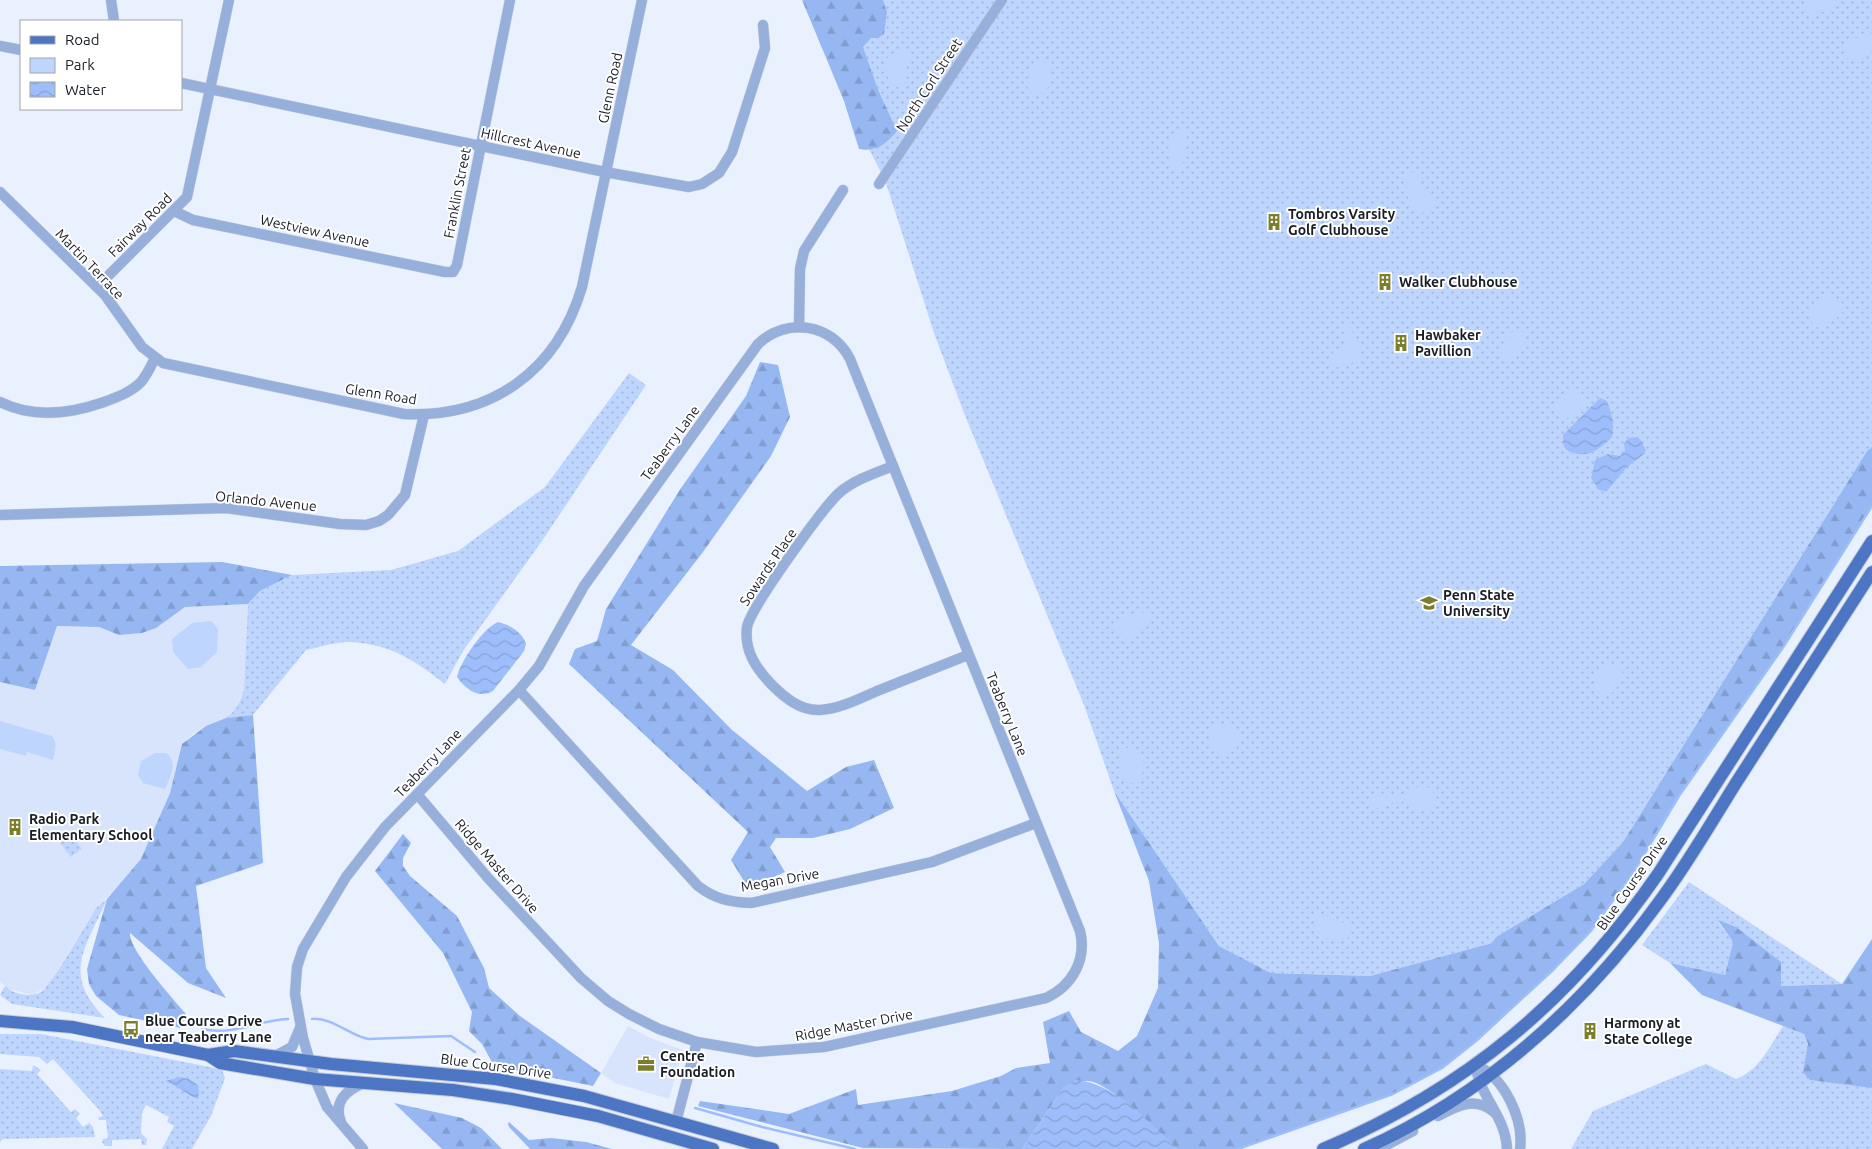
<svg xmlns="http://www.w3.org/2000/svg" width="1872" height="1149" viewBox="0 0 1872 1149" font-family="Ubuntu,sans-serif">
<defs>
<pattern id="grass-dots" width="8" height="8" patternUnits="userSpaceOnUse" patternTransform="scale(1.25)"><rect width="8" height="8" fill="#bed5fe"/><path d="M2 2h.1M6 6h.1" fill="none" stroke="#a3b6da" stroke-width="1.8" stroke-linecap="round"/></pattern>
<pattern id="forest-firs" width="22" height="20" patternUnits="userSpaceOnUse" patternTransform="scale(1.25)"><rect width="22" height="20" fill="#96b7f2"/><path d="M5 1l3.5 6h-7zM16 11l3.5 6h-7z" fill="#819dcf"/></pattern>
<pattern id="water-waves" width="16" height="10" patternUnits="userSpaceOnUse" patternTransform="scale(1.25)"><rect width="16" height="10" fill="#9dbefa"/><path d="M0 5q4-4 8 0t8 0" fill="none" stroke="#87a3d6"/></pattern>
</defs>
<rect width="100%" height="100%" fill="#e9f1ff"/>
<g fill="#d7e4fc">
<polygon points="248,604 244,689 235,711 226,718 206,726 193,734 182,744 170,793 141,859 129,876 97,907 47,987 32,995 9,989 0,982 0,682 35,690 56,626 99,627 119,635 142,633 156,628 185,607"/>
<polygon points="628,1026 650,1038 683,1050 669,1099 615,1083 601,1073"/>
</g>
<g fill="url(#grass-dots)">
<polygon points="804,0 1872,0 1872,447 1867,451 1623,842 1584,884 1496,937 1492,943 1370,976 1271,973 1219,946 1114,791 1084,705 964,413 935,336 885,180 844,101"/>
<path d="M629 373 646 385 542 541 463 651 445 684C414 660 392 645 352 642 337 641 320 647 306 650L253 715 226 718C237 710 240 702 244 689L248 604 260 591 292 575 391 570 458 551 545 487Z"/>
<polygon points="71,835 82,849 71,857 60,843"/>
<polygon points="1689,882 1842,984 1780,986 1718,921 1733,942 1725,975 1670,963 1642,945"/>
<path d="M107 899C86 948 61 973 105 1018L12 1004 0 995 5 986C14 994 30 998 41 992 52 985 87 922 97 907Z"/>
<path d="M1783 1026 1804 1034 1808 1044 1872 1087V1149H1571L1593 1111 1706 1064 1736 1079C1759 1071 1771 1045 1783 1026Z"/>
<polygon points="0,1034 41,1034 210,1067 222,1070 225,1078 211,1116 192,1149 162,1149 174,1126 167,1122 169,1117 146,1105 142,1113 141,1133 147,1139 146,1145 142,1145 141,1139 112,1140 112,1146 105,1146 102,1142 103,1139 108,1138 106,1120 99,1120 98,1118 103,1116 100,1111 53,1059 47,1064 39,1057 0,1054"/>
<polygon points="33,1065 41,1070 37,1074 71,1112 75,1109 80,1114 76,1118 83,1127 89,1123 93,1127 95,1137 3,1139 0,1142 0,1069 32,1071"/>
</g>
<g fill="url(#forest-firs)">
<path d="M802 0H883L887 12 884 34 878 38H871L863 47 878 90 897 131C886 144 877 152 859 149L844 101Z"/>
<polygon points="760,362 778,365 790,417 771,456 703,552 631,645 673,670 731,729 807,791 846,767 874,760 894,808 850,829 813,838 776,838 770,847 785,872 769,879 745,883 731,860 748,832 569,664 575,649 597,641 606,609 681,488 746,396"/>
<path d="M1872 447V506L1784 646 1679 796 1633 873 1590 932 1553 970 1476 1041 1442 1068 1393 1094 1238 1149H1177C1161 1134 1107 1080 1087 1081 1080 1081 1071 1085 1064 1087L1022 1149 863 1148 698 1106 700 1101 789 1114 856 1089 858 1105 952 1091 1001 1076 1016 1068 1050 1063 1043 1022 1069 1011 1081 1032 1118 1051 1137 1036 1158 988 1159 943 1149 881 1114 791 1219 946 1271 973 1370 976 1492 943 1496 937 1584 884 1623 842 1867 451Z"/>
<polygon points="222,562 292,575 260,591 248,604 185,607 156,628 142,633 119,635 99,627 57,626 35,690 0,682 0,566"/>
<path d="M253 715 263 863 196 886 206 968 226 998 188 983 130 933C128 949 174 1000 186 1014L180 1028 119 1015 96 996 89 984 87 969 107 899 141 859 170 793 182 744 206 726 226 718Z"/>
<polygon points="403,834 411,843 403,858 403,866 410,876 457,916 484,968 489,988 520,1016 601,1073 593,1086 494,1066 482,1044 469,1031 472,1012 443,953 375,871"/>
<polygon points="1718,920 1736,927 1781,962 1781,986 1842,984 1872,939 1872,1088 1810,1080 1803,1072 1808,1044 1804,1034 1702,995 1670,963 1725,975 1733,942"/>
<polygon points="394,1103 462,1118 481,1128 502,1149 442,1149"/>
<polygon points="509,1122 529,1140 551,1138 586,1142 612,1149 530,1149 509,1127 508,1123"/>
</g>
<g fill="#bed5fe">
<polygon points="1810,0 1838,0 1830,9 1809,17 1805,10"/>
<polygon points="1863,34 1868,36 1872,42 1867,52 1858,60 1845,58 1843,46"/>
<path d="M902 50 906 52 910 58C903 74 909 75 906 87 888 91 882 69 888 56Z"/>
<path d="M1039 58C1058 57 1051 83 1045 93L1034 96 1027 86 1030 66Z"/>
<polygon points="1181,129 1187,132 1186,152 1181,169 1175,172 1170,166 1168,142"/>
<polygon points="1412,172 1416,173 1425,189 1435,197 1435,207 1430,211 1420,213 1409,205 1406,177"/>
<polygon points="1825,296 1832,296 1842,301 1843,312 1827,326 1819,328 1813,325 1810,314 1816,302"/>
<polygon points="1346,324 1356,337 1362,356 1358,361 1334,368 1329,364 1329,359 1334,351 1347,344 1347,338 1341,327"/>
<path d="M1517 330 1525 333 1526 340 1515 357 1506 359 1502 355C1500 345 1507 333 1517 330Z"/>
<polygon points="1573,390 1584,395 1584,404 1572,417 1562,419 1554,412 1555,404"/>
<polygon points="1141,612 1148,614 1150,619 1133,640 1115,635 1112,624 1120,618"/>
<polygon points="211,621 218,629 217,652 201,667 188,669 173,652 172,639 192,623"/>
<path d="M1611 664 1620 667 1624 676 1614 692 1603 695C1586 683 1596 670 1611 664Z"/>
<path d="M0 721 52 736C58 744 55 750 53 760L27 752 26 756 0 749Z"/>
<circle cx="1224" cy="739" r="15"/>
<path d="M1129 747 1139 750C1146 759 1145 777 1134 783L1126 782 1117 763 1120 753Z"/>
<path d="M155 753H166C179 763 170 776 165 789L143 783 138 775 141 761Z"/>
<path d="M1421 786 1432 789 1436 803 1427 810C1411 812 1411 804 1401 802 1388 800 1378 818 1368 801L1378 796 1394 798Z"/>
<path d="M1321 914 1349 925 1351 929C1348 952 1321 939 1313 925L1316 916Z"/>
</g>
<g fill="url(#water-waves)">
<path d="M1600 398 1607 401C1612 415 1615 423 1612 437 1600 449 1588 459 1570 452 1562 448 1563 442 1563 435Z"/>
<polygon points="1635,437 1640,439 1646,450 1644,454 1626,468 1607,491 1599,490 1591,478 1595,460 1608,454 1620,456 1625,451 1624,443 1629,438"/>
<path d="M498 622C510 625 522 632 526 644L524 651 493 691C479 699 466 690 457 677 460 662 483 628 498 622Z"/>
<path d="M180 1077 189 1079 198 1085 199 1094 197 1098C189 1097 177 1085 165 1081Z"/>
<path d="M1075 1080C1115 1082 1149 1123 1177 1149H1022L1064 1087Z"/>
</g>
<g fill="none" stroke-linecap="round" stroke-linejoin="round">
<g stroke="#9dbefa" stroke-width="2.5">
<path d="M312 1019C332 1017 349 1035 368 1039L451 1036 475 1052"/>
<path d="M202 1029C235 1036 257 1020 288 1019"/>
<polyline points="695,1108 762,1127 855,1149"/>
<polyline points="1238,1149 1393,1094 1442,1068 1476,1041 1553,970 1590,932 1633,873 1679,796 1784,646 1872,506"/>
</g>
<g stroke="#c4cbd8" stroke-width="11">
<g id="minor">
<polyline points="111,0 114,21"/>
<polyline points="0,46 21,50"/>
<polyline points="181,83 605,172 689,187 702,184 719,173 732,152 765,48 763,25"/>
<polyline points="879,184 1002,0"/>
<path d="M0 192 105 295 142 347 163 363 404 414C492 418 557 371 582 287L642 0"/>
<polyline points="174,211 193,220 445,272 453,272 457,265 510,0"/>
<polyline points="97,287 187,197 229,0"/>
<polyline points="799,326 800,269 804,251 843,190"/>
<path d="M0 402C34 419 70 414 104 402 118 397 131 392 141 382 147 375 151 366 155 358"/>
<path d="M893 466C875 473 854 480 839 493 822 509 751 607 747 627 744 651 756 668 771 684 784 697 800 711 820 710 839 709 859 699 877 691 907 679 938 667 968 655"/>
<polyline points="0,515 226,508 340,524 366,525 379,521 388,515 405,495 424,415"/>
<path d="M519 690 698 886C715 899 729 902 751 903L932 862 1036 823"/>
<polyline points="275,1056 292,1047 300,1028"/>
<path d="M1438 1116C1458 1105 1476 1096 1495 1113"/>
<path d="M341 1122C333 1102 346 1090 364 1083"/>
<polyline points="676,1122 697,1042"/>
<path d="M363 1149 327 1107 315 1079 303 1038 295 994 297 967 303 949 346 877 385 827 519 690 539 666 584 586 758 344C786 317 832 323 850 359L1080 931C1087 960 1072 986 1046 998L824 1047 756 1052 697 1042 659 1029 629 1014 608 1001 581 978 488 878 417 794"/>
<polyline points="1379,1149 1413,1131"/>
<path d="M1507 1149C1506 1116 1478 1095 1476 1065 1504 1077 1524 1119 1520 1149"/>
</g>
</g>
<g stroke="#c4cbd8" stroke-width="14">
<g id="major">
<polyline points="0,1021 72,1027 208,1055 234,1051 331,1064 496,1079 584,1096 773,1149"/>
<polyline points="208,1055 220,1063 315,1079 453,1090 512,1099 598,1116 713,1149"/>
<path d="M1323 1149C1467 1088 1570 1001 1658 874L1872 541"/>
<path d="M1364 1149C1483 1096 1583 1007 1659 902 1687 865 1711 823 1736 783 1781 713 1827 642 1872 572"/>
</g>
</g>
<use href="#minor" stroke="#97afdb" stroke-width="10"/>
<use href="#major" stroke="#4c75c3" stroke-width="12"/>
</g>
<defs>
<g id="building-bare" transform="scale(1.35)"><path d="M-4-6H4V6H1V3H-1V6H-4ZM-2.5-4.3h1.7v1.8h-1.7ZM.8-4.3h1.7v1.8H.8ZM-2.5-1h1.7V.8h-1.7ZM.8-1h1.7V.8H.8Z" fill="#7b7f29" stroke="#fff" stroke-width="2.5" paint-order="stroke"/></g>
<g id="university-bare" transform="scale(1.35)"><path d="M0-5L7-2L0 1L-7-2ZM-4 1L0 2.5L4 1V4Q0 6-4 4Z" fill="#7b7f29" stroke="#fff" stroke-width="2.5" paint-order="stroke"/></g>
<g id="bus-bare" transform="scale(1.35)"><path d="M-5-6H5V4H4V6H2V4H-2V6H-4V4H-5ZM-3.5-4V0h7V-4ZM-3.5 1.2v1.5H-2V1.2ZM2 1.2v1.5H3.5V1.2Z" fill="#7b7f29" stroke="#fff" stroke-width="2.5" paint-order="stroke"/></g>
<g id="office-bare" transform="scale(1.35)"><path d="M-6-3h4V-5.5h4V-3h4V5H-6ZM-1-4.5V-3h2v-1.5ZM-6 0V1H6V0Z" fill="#7b7f29" stroke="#fff" stroke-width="2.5" paint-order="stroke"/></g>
</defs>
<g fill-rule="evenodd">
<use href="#building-bare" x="1274" y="222"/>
<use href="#building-bare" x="1385" y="282"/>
<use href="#building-bare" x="1401" y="343"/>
<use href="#university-bare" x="1429" y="603"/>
<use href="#building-bare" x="15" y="827"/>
<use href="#bus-bare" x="131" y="1029"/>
<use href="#building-bare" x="1590" y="1031"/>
<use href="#office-bare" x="646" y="1064"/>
</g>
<g text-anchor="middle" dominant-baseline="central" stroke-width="4" stroke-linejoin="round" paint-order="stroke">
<g font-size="14" fill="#191d26" stroke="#fff">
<text transform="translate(929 85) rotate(-57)">North Corl Street</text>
<text transform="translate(610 88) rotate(-78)">Glenn Road</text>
<text transform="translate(531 143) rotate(12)">Hillcrest Avenue</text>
<text transform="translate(457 193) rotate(-79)">Franklin Street</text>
<text transform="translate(140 225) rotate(-45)">Fairway Road</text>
<text transform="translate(315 231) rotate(12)">Westview Avenue</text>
<text transform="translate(90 264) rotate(46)">Martin Terrace</text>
<text transform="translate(381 394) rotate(9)">Glenn Road</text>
<text transform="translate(670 443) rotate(-54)">Teaberry Lane</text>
<text transform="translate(266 501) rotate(6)">Orlando Avenue</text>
<text transform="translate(768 567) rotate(-56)">Sowards Place</text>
<text transform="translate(1007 714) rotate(68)">Teaberry Lane</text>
<text transform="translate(428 763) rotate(-46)">Teaberry Lane</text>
<text transform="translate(497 866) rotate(49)">Ridge Master Drive</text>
<text transform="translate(780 880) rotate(-10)">Megan Drive</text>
<text transform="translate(1632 883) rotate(-55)">Blue Course Drive</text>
<text transform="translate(854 1025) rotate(-11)">Ridge Master Drive</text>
<text transform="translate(496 1066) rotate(8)">Blue Course Drive</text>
</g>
<g font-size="14" font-weight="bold" fill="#191d26" stroke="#fff" text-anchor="start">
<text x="1288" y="214">Tombros Varsity<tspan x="1288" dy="16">Golf Clubhouse</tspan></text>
<text x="1399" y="282">Walker Clubhouse</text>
<text x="1415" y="335">Hawbaker<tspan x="1415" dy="16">Pavillion</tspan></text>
<text x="1443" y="595">Penn State<tspan x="1443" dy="16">University</tspan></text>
<text x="29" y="819">Radio Park<tspan x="29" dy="16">Elementary School</tspan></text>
<text x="145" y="1021">Blue Course Drive<tspan x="145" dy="16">near Teaberry Lane</tspan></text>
<text x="1604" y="1023">Harmony at<tspan x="1604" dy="16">State College</tspan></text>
<text x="660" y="1056">Centre<tspan x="660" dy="16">Foundation</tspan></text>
</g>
</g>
<rect x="20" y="20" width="162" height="90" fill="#ffffff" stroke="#a3a5a8"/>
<rect x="30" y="36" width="25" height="8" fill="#4c75c3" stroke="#a3a5a8"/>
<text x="65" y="45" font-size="15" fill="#191d26">Road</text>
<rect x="30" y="58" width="25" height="15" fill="#bed5fe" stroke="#a3a5a8"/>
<text x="65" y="70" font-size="15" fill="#191d26">Park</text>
<rect x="30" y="82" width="25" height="15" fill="url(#water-waves)" stroke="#a3a5a8"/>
<text x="65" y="95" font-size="15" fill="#191d26">Water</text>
</svg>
